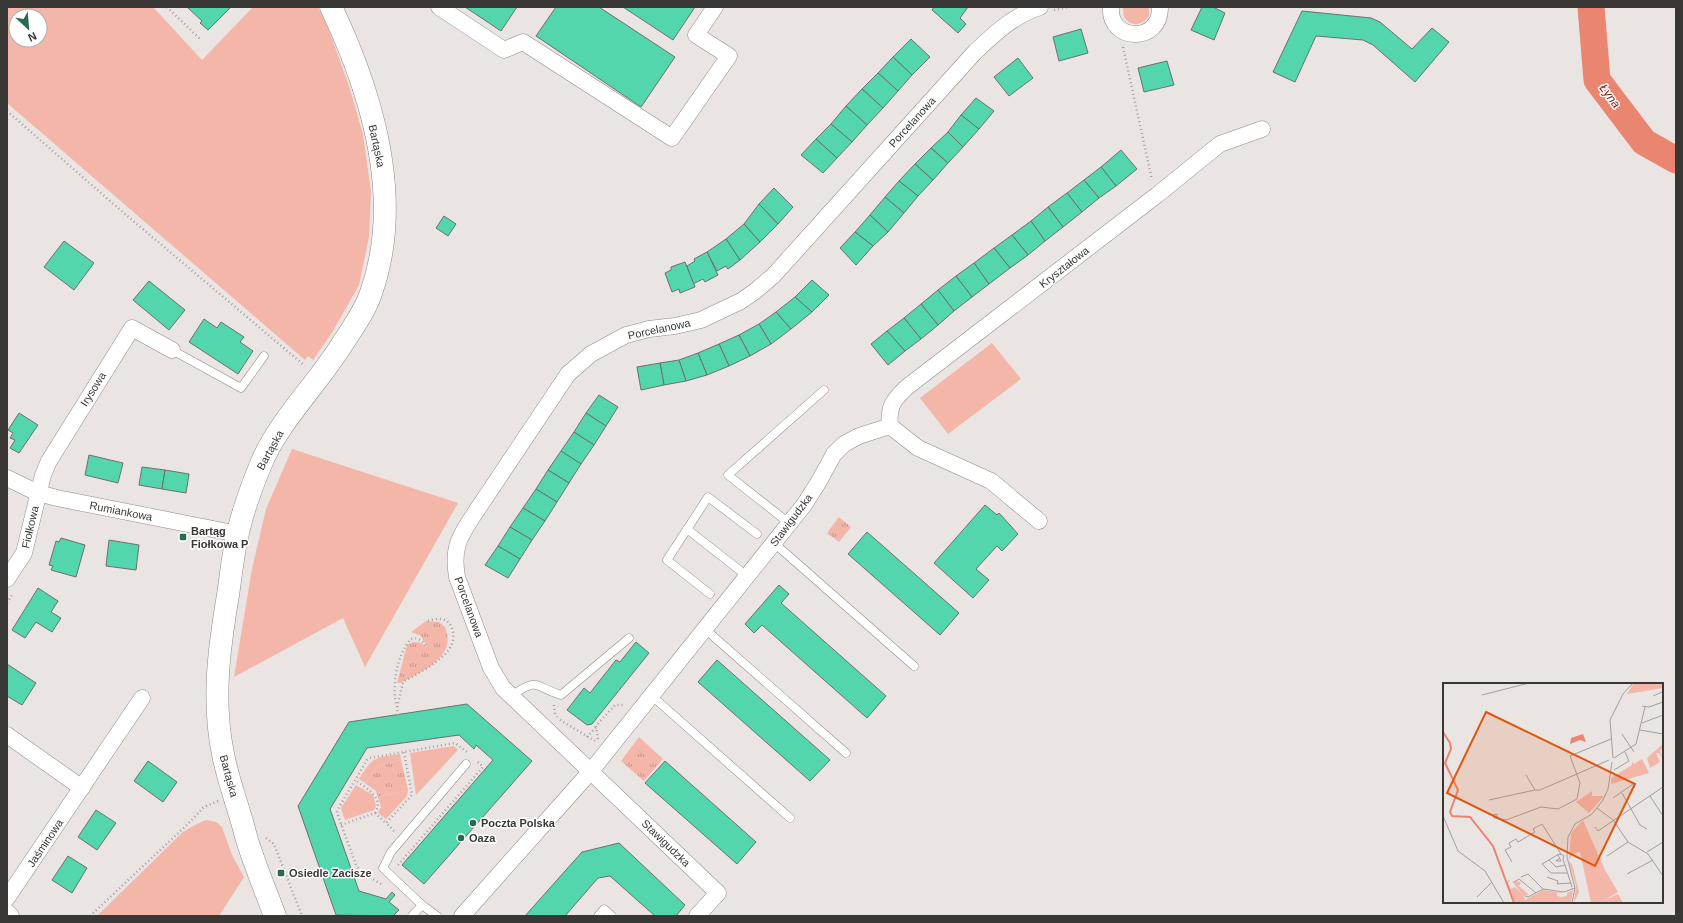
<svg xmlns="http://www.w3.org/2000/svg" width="1683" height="923" viewBox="0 0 1683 923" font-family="Arial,sans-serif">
<defs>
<pattern id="park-tufts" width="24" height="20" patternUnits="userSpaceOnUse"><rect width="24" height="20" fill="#f3b6a9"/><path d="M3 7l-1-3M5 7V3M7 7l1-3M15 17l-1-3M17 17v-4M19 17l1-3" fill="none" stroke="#c6958a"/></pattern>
</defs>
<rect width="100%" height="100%" fill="#eae4e3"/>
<g fill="#f3b6a9" fill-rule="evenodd">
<path d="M7 7H153L202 60 253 7H318L327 25 349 86 363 134 371 192 369 237 359 285 333 331 313 360 308 356 305 360 7 103ZM16 16H40V40H16Z"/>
<path d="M1123 7H1149V16C1142 26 1131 27 1124 17Z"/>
<polygon points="992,343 1021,379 948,434 920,398"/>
<polygon points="292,449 458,503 365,667 343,618 234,677 252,569 266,509"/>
<polygon points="454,746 458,750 416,795 410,753"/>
<path d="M400 754 401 760 378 766 365 783 359 779C373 756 375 758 400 754Z"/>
<polygon points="356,785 373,795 376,806 374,810 345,820 341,808"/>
<polygon points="408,790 407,796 386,819 378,813 381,807 378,797"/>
<polygon points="206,820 216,822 222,827 232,855 244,877 219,916 97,916 183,832 195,825"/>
</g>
<g fill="url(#park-tufts)">
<polygon points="839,517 851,527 839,542 827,533"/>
<path d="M426 621 439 622 445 627C458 657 422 671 401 683H397L407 645C416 640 419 642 427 647L421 636 411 632Z"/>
<polygon points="639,737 663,759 644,781 621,761"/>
<polygon points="401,760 408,790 378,797 376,791 365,783 378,766"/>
</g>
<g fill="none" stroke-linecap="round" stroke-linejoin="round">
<polyline stroke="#ea8570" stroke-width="27" points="1591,7 1597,80 1644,142 1676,160"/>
</g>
<g fill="#53d5ad" stroke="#6c716f">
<polygon points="187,7 231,7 208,30 200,23 202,21"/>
<polygon points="465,7 517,7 501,31"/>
<polygon points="556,7 599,7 675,57 641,107 536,36"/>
<polygon points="623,7 695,7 673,40"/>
<polygon points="934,7 968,7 960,18 966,24 958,33 932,10"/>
<polygon points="1202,7 1213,7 1225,13 1214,40 1191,30"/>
<polygon points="1302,11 1371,18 1380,22 1412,49 1432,28 1449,42 1415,82 1373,45 1363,40 1316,36 1295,82 1273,72"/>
<polygon points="1081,29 1088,53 1059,61 1053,37"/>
<polygon points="911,39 930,57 912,75 893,57"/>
<polygon points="893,57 912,75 898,91 878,73"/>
<polygon points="1018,58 1033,78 1009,96 994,77"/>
<polygon points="1167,61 1174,85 1144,92 1138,68"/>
<polygon points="878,73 898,91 883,108 862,89"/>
<polygon points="862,89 883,108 867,125 846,106"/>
<polygon points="976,98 994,111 979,129 961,115"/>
<polygon points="846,106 867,125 852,142 831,124"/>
<polygon points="961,115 979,129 963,147 948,132"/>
<polygon points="831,124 852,142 837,158 816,139"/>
<polygon points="948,132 963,147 948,163 931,148"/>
<polygon points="816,139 837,158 823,173 801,155"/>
<polygon points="931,148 948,163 933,180 915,164"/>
<polygon points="1121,150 1137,169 1116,186 1101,167"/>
<polygon points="915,164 933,180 918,196 899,181"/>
<polygon points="1101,167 1116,186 1099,198 1084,180"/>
<polygon points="1084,180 1099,198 1082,212 1067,193"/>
<polygon points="899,181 918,196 904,213 885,197"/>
<polygon points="774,188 793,207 778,224 759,204"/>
<polygon points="1067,193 1082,212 1063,227 1048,207"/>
<polygon points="885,197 904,213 888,232 870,215"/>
<polygon points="759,204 778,224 760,242 744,224"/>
<polygon points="1048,207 1063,227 1045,241 1031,221"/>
<polygon points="870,215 888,232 873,246 855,232"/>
<polygon points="444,216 456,224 448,236 436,228"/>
<polygon points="1031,221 1045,241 1028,255 1012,235"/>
<polygon points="744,224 760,242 740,260 726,239"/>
<polygon points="855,232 873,246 856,265 840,248"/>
<polygon points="1012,235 1028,255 1010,268 994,248"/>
<polygon points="726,239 740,260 728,269 726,266 717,271 707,252"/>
<polygon points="64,241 94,263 74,290 44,267"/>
<polygon points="994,248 1010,268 989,284 974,263"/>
<polygon points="707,252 718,275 705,282 703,279 693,284 687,266 695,261 694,259"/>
<polygon points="685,262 695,287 680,293 679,289 672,292 665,273 671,270 671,267"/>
<polygon points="974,263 989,284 972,297 956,276"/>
<polygon points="956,276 972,297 954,311 938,290"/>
<polygon points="812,280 829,295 812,312 795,297"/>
<polygon points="149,281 185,310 169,330 133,300"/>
<polygon points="938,290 954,311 938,325 921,304"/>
<polygon points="795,297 812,312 791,329 776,312"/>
<polygon points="921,304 938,325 921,339 904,318"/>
<polygon points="776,312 791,329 771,344 759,324"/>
<polygon points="904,318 921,339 905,351 887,331"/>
<polygon points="204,319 217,328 221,322 244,337 240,342 253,351 238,374 189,342"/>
<polygon points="759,324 771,344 750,356 739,335"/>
<polygon points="887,331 905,351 888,365 871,344"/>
<polygon points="739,335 750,356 729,366 719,344"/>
<polygon points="719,344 729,366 707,375 698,353"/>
<polygon points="698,353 707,375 686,381 679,360"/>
<polygon points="679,360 686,381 664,385 660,363"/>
<polygon points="660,363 664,385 641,390 637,367"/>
<polygon points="599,395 618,407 606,426 586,413"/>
<polygon points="19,413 38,425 19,453 10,448 15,440 10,438 13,433 8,430"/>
<polygon points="586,413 606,426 594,445 574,432"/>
<polygon points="574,432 594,445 581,464 561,451"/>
<polygon points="561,451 581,464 569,483 548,470"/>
<polygon points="89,455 123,463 118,483 85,475"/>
<polygon points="142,467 165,470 162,489 139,485"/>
<polygon points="165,470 189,474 186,493 162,489"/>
<polygon points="548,470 569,483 557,502 536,489"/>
<polygon points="536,489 557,502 545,521 523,508"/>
<polygon points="985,505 997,515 999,513 1018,534 1002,551 997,546 976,569 989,580 973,598 934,563"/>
<polygon points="523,508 545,521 532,540 510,527"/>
<polygon points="510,527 532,540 520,559 498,546"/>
<polygon points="867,532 959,613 940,635 848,554"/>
<polygon points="61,538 85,545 76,577 51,570 53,566 49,565 56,541 59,542"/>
<polygon points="109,540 139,545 136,570 106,566"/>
<polygon points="498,546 520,559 508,578 485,565"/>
<polygon points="779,585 789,594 781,603 886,696 867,718 762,625 754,633 745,624"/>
<polygon points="38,588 58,601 51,612 61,618 52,632 36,622 25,638 12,630"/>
<polygon points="636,642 649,653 592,724 587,725 567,710 584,688 590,693 616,660 620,662"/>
<polygon points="717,660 830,760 810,781 698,682"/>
<polygon points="7,664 36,683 22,705 7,696"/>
<polygon points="467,704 532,761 424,884 402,865 493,760 476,745 474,749 459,735 367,748 330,809 359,891 386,899 392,892 395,895 389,902 399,910 393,916 336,915 298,806 349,722"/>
<polygon points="148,761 177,782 163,802 134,781"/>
<polygon points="665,761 756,842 737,864 645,783"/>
<polygon points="96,810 116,823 97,850 78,837"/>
<polygon points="619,843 685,905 676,916 655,916 610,876 598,878 565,916 525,916 582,852"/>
<polygon points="68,856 87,868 72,893 52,880"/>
</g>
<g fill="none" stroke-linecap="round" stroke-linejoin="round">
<g stroke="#908a89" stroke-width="9">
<g id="lane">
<polyline points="172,350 241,388 264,356"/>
<polyline points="789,523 728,475 824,390"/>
<polyline points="687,529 747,576"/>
<polyline points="774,543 914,666"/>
<polyline points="710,594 667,560 708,497 757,534"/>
<polyline points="705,629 846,753"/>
<path d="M511 696C540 676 534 687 561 695L629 638"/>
<polyline points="652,696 790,818"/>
<polyline points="412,916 422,905"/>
<polyline points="437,916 422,905 383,868 391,852 466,764"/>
<polyline points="598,916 604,909 612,916"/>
</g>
</g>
<g stroke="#908a89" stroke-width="17">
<g id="street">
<polyline points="439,7 504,50 523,42 672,138 729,56 696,35 715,7"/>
<path d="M1111 7C1108 42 1161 44 1160 7"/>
<path d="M890 426C888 407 893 400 907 387L1157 195 1220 144 1262 129"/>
<polyline points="7,478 38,493 57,498 238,534"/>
<polyline points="7,579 24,553 43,475 49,461 132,328 172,350"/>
<polyline points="7,735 82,788"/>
<polyline points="7,898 142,698"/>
<polyline points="7,912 11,916"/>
<polyline points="462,916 591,771 804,505 818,483 834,454 844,444 859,436 890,426 918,448 991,481 1039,521"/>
<path d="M697 916 718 893 503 688 491 668 457 577C452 548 459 537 475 513L568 374 591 354 626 335 649 329 675 326 701 320 741 301 754 292 773 276 975 52C994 34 1014 15 1040 7"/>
</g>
</g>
<g stroke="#908a89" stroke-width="23">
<path id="secondary" d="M275 916C266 892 256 868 248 843 245 834 243 824 240 815 234 795 227 775 223 754 212 701 219 648 228 595 231 575 233 553 238 533 243 509 252 486 261 464 276 426 314 387 337 352 349 333 364 314 371 293 404 200 372 93 331 7"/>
</g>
<g stroke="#a6a1a0" stroke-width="2.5" stroke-dasharray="1 3" stroke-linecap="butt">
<polyline points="167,7 200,39"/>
<polyline points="1054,10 1069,7"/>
<polyline points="1123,47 1152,180"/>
<polyline points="7,111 118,208 305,366"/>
<polyline points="7,603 13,593"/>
<polyline points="554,705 555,713 557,717"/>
<path d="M397 707C391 687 397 654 411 639 419 637 423 641 427 648"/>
<path d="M398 715 397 708 403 682C421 671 464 653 451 626 446 616 435 619 426 621"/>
<polyline points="560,720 595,741"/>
<polyline points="587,737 596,727"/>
<polyline points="598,739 596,726 615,705 625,705"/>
<polyline points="375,813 386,823"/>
<path d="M341 825 375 813C385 798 366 788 355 780"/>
<polyline points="394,831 386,823 412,795 404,752"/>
<polyline points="266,838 274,844 302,916"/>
<polyline points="398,865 483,767 477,761"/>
<polyline points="381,884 360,871 356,865 337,813 338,809 367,760 370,758 455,743 467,752"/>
<polyline points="90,916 191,821 204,807 218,801"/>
</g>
<use href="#lane" stroke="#fff" stroke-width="8"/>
<use href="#street" stroke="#fff" stroke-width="16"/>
<use href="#secondary" stroke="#fff" stroke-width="22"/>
</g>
<g fill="#2a6854" stroke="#fff" stroke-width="1.5">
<rect x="179" y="533" width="8" height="8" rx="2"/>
<circle cx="473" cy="823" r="4"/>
<circle cx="461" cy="838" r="4"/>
<rect x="277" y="869" width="8" height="8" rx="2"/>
</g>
<g text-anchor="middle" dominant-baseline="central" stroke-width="3" stroke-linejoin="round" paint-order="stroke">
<g font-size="11" fill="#393736" stroke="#fff">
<text transform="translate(912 122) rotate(-48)">Porcelanowa</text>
<text transform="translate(377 146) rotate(78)">Bartąska</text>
<text transform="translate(1064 267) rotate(-38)">Kryształowa</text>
<text transform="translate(659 329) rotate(-12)">Porcelanowa</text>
<text transform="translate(93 389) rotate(-58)">Irysowa</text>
<text transform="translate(270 450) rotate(-61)">Bartąska</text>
<text transform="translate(121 511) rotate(11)">Rumiankowa</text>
<text transform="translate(791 520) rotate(-53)">Stawigudzka</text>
<text transform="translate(30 527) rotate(-77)">Fiołkowa</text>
<text transform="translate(469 607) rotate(70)">Porcelanowa</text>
<text transform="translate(229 776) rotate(75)">Bartąska</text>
<text transform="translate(45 843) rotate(-56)">Jaśminowa</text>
<text transform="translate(666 843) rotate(44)">Stawigudzka</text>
</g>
<g font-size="11" font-weight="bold" fill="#393736" stroke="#fff" text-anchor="start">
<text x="191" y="531">Bartąg<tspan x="191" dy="13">Fiołkowa P</tspan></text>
<text x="481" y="823">Poczta Polska</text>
<text x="469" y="838">Oaza</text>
<text x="289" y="873">Osiedle Zacisze</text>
</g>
<g font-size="12" font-style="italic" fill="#711707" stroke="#fff">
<text transform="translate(1610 96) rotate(53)">Łyna</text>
</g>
</g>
<g transform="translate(1443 683)">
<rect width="220" height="220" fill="#eae4e3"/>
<path d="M191 0H220V5L184 11ZM220 61V66L217 67 220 76 216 70H213L217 79 207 85 204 75ZM199 76 206 90 168 101V95L189 82V79L191 81ZM149 108V113H161L146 130 133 119ZM140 137 162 187 175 209 160 218 175 211 180 220H148L137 169 129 171 126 178 128 150ZM126 179 129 181 136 209 131 220 133 203ZM68 196 65 200 68 206 72 204 79 211 69 198 78 199 76 203 86 212 81 213 82 217 100 207 121 210H114V213L118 214 124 213V210L130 207 128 220H72L63 199Z" fill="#f3b6a9"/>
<path d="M140 51 143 59 137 57 127 61 128 55Z" fill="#ea8570"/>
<path fill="none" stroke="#ea8570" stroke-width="2" d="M0 49 7 60 8 66 2 80 15 107 7 129 9 133 27 134 50 163 71 220"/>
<path fill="none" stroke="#a39f9e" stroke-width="1" d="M39 12 86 0M210 13 219 9 220 12M199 23 206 24 220 19M199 40 220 32M197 47 220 51M179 51 191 69M170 75 167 37 180 11 190 0M171 75 193 61 202 24M171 87 186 78 182 69M83 92 92 107H97L166 77M179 110 197 142 204 146M207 113 220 133M170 115 190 101M46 117 92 107M154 125 170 137 185 159 205 171 220 193M0 133 15 168 42 188 61 220M54 134V131L50 132 51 135 63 137 98 124 115 126 134 116 137 100 127 73 168 56M152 144 155 148 220 104M204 169 220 159M115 172 118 178H113L117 175M120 172 116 171 99 181 108 190H124M121 172 120 176 129 204M164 173 185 159M106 177 113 184 122 182M69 179 62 167 68 164 66 160 73 156 75 159 92 149 90 146 99 141 118 171M184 191 210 177M78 194 85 191 100 206M104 194 115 198 114 201 128 200M71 199 76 196 93 210M82 213 85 214 100 206 121 209 132 205M34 214 49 199M129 220 132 205 124 174 125 154 132 141 149 131 160 117 165 106 169 79"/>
<path fill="#df570e" fill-opacity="0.15" stroke="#df570e" stroke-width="2" d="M43 29 192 101 152 183 4 110Z"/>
<rect width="220" height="220" fill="none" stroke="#393736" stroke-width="2"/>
</g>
<rect width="1683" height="923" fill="none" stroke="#393736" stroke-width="16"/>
<g transform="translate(28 28) rotate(154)"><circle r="19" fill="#ffffff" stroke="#b0afaf"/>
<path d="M0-3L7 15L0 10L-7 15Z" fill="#2a6854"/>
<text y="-6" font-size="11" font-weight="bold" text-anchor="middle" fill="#393736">N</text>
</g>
</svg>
